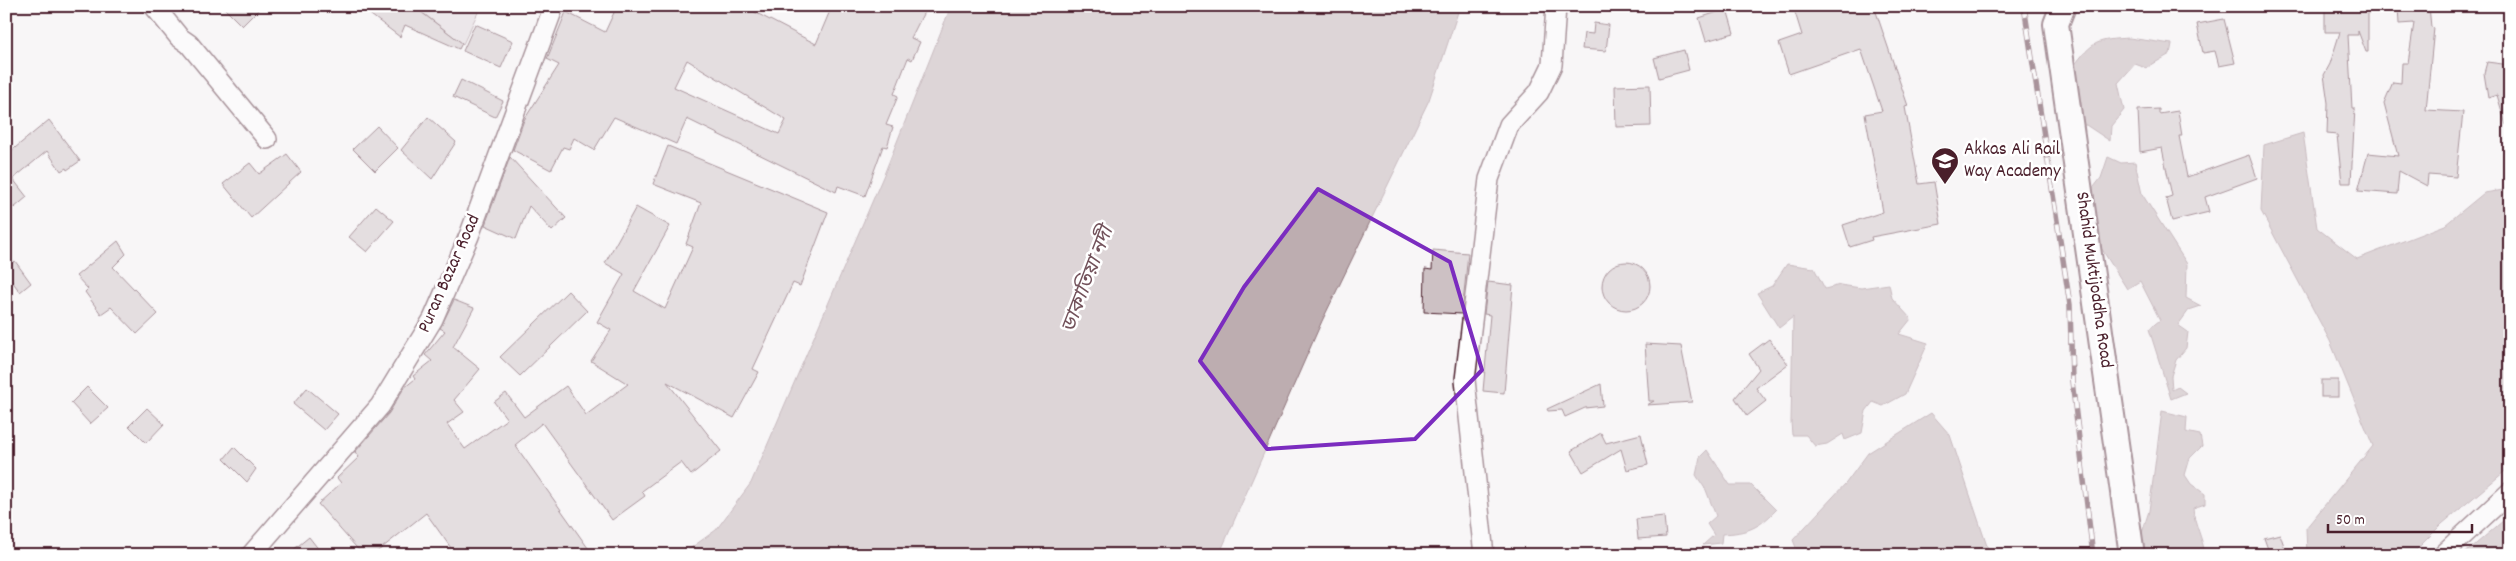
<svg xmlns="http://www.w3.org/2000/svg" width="2516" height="561" viewBox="0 0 2516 561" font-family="Dekko,'Noto Sans Bengali',sans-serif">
<rect width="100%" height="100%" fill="#f8f6f7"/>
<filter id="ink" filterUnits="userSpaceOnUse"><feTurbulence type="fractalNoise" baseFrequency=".02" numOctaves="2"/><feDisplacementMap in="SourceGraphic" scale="10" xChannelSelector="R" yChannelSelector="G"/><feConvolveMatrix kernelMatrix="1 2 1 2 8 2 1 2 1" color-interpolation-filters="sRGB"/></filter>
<g filter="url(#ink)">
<polygon fill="#ded6d9" stroke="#947a82" points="414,6 481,6 463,44"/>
<g fill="#bdadb0" stroke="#8f747b">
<polygon points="951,6 1460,6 1429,100 1322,321 1219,555 681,555 716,530 751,483 885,172"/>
<path d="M2129 38 2172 44 2170 54 2146 68 2135 64 2118 83 2124 110 2111 126 2110 141 2086 125 2063 127 2062 114 2079 89 2073 67C2093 41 2096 40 2129 38Z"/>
<polygon points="2303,133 2317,228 2357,259 2445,225 2484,193 2510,189 2510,467 2442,524 2411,555 2307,555 2306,528 2373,446 2330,341 2261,211 2264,145"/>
<polygon points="2108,157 2121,163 2135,162 2142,194 2187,264 2186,298 2201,306 2189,310 2178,325 2188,332 2186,348 2176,360 2171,376 2172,390 2178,387 2186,393 2171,399 2149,329 2160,320 2140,281 2127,289 2081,216 2074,185 2094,187 2101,178"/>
<polygon points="1787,264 1814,268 1825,289 1840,285 1861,288 1889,284 1892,298 1911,319 1899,334 1928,343 1905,394 1883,406 1873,402 1866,411 1862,433 1845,440 1843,434 1827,444 1815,446 1806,435 1792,435 1791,422 1793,317 1779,328 1757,293 1772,286"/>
<path d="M2162 411 2187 417 2186 432 2200 435 2202 446 2190 458 2185 475 2191 484 2205 494V504L2193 508C2194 524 2203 538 2205 555H2135L2149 511Z"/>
<polygon points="1931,413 1950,435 1990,555 1799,555 1793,540 1846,483 1868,453"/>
<path d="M1707 450 1730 485H1751L1776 510C1759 528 1747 533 1722 534L1721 543 1703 545 1714 535 1707 524 1716 516 1706 490 1696 475 1700 457Z"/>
<polygon points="2510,515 2510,555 2463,555"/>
</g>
<g fill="#cdc1c4" stroke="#4a1f2b" fill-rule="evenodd">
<polygon points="222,6 262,6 242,26"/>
<polygon points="359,6 413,6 462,43 459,49 405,25 400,37"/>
<path d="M617 6H743L816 44 832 6H927L911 38 920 42 912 60 908 58 894 94 898 96 886 125 893 127 887 147 883 146 865 196 838 186 836 192 687 119 676 144 614 117 594 150 574 138 569 149 563 147 551 170 513 150 524 120 559 65 547 59 566 12 605 32ZM687 60 786 120 779 134 674 87Z"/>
<polygon points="1793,6 1874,6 1908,106 1905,107 1919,184 1934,182 1941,224 1871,237 1872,240 1850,247 1843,225 1883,212 1865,114 1882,111 1861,49 1789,74 1779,43 1802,35"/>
<polygon points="2325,6 2368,6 2368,52 2366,52 2358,31 2358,35 2348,35 2352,108 2355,108 2351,183 2342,183 2337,135 2327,134 2328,103 2324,75 2330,64 2340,32 2325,32"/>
<polygon points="2398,6 2429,6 2431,27 2434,28 2426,110 2463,112 2456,177 2428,175 2427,186 2399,171 2397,194 2358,191 2368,153 2398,156 2384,103 2393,82 2401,83 2402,63 2408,63 2414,23 2399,24"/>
<polygon points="1727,9 1734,33 1706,41 1699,18"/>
<polygon points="2224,19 2235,63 2219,66 2215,51 2203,53 2197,24"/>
<polygon points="1594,23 1609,25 1606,51 1582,49 1584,33 1593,34"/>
<polygon points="475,24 513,41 501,68 463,51"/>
<polygon points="1684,50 1689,70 1659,78 1654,58"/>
<polygon points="2487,62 2510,65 2510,124 2506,125 2497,95 2488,98 2484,73"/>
<polygon points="461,80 503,101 495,117 453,97"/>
<polygon points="1650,85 1651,126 1616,127 1615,86"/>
<polygon points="2159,109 2159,114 2178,111 2182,136 2179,136 2187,177 2249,155 2257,178 2205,197 2209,212 2172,221 2166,198 2172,196 2162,148 2140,152 2138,110"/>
<polygon points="428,117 456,142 432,179 401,150"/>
<polygon points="49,120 80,161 67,170 66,168 61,171 47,151 13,179 27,197 14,208 6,198 6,147 10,152"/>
<polygon points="377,126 398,148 375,171 353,149"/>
<polygon points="668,146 828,212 800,286 793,283 753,369 759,372 734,418 667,382 721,451 691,475 681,462 642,491 645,496 612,520 542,423 515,445 593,555 456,555 426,513 373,555 363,555 318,504 341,483 337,478 359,457 355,452 389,413 404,388 415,379 413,376 432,361 425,355 445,331 440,328 454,300 474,308 453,347 480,369 454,400 464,412 447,424 465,449 507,419 494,402 506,393 524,417 566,386 586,415 628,384 591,361 611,330 597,322 624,274 605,263 636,207 670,226 634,291 665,309 693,247 686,244 701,203 653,184"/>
<polygon points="287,154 301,172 251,218 223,184 250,163 259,174"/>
<polygon points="510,157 566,218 552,231 529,206 516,239 485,225"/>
<polygon points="376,206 394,221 367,252 349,237"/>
<polygon points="118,241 126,254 113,267 158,314 137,334 111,307 101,314 85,292 88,289 76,276"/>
<polygon points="1433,250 1468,253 1462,314 1424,312 1425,269 1432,270"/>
<polygon points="15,261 31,283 20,292 6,273 6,268"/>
<circle cx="1626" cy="286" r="24"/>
<polygon points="1488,282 1513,285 1504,393 1483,391 1490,315 1484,314"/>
<polygon points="568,291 587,311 520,376 500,357"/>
<polygon points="1769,339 1788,364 1756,388 1766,401 1747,416 1735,398 1759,369 1749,354"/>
<polygon points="1645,344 1681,346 1692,402 1647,405 1654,401 1649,401"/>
<rect x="2321" y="380" width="17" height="17"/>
<polygon points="1601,384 1603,406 1585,408 1565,417 1562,410 1548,411 1547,409"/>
<polygon points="87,387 108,408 90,424 71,403"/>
<polygon points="307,388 338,414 324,430 293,404"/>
<polygon points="147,408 164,424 146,443 129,426"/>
<polygon points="1601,433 1606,443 1641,434 1648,465 1627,470 1621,449 1583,472 1571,451"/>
<polygon points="234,447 256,469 247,482 224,459"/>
<polygon points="1664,516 1666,537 1638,539 1636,519"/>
<polygon points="2280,534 2287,555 2270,555 2264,538"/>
<polygon points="309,537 323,555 287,555"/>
</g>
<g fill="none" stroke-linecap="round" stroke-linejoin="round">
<g stroke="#4a1f2b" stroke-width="22">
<g id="minor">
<polyline points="154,6 179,37 189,44 267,139"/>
<polyline points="251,555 380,406 433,319 469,236 554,6"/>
<polyline points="1484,555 1465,380 1489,179 1509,125 1539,92 1552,65 1556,6"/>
<polyline points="2442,555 2510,492"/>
</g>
</g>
<g stroke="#4a1f2b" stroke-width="28">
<polyline id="major" points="2063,6 2056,24 2132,555"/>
</g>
<use href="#minor" stroke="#fff" stroke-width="19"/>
<use href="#major" stroke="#fff" stroke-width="24"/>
<g stroke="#4a1f2b" stroke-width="5.5">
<polyline id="rail" points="2024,6 2070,305 2072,381 2093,555"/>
</g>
<use href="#rail" stroke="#fff" stroke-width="4" stroke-dasharray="11" stroke-linecap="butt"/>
</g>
</g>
<path d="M0 0H2516V561H0ZM1318 189 1450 262 1482 370 1415 439 1267 449 1200 361 1244 287Z" fill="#f8f6f7" fill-opacity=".55" fill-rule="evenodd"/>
<path fill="none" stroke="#7b2cbf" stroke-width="4" stroke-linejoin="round" d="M1318 189 1450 262 1482 370 1415 439 1267 449 1200 361 1244 287Z"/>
<defs>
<g id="school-pin" transform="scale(1.4375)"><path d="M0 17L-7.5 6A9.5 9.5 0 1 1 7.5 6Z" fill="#4a1f2b" stroke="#fff"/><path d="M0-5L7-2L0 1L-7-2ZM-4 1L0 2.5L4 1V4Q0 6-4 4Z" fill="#fff"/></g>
</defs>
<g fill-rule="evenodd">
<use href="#school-pin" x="1945" y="161"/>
</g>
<g text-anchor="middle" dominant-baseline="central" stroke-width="5" stroke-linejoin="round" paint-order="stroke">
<g font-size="19" fill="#4a1f2b" stroke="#fff" text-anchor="start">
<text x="1964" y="150">Akkas Ali Rail<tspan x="1964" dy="22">Way Academy</tspan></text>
</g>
<g font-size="19" fill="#4a1f2b" stroke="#fff">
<text transform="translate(450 274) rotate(-66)">Puran Bazar Road</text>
<text transform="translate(2093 280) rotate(82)">Shahid Muktijoddha Road</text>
</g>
<g font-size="20" font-style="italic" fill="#72515a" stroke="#fff">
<text transform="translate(1089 280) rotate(-69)">ডাকাতিয়া নদী</text>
</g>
</g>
<rect width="2516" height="561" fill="none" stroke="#fff" stroke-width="25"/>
<rect x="12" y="12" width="2491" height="536" fill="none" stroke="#4a1f2b" stroke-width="2" filter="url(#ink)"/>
<path d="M2328 524v8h144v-8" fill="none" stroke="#4a1f2b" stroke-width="2.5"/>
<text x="2336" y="524" font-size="15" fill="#4a1f2b" stroke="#ffffff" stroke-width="4" paint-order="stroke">50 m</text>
</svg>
